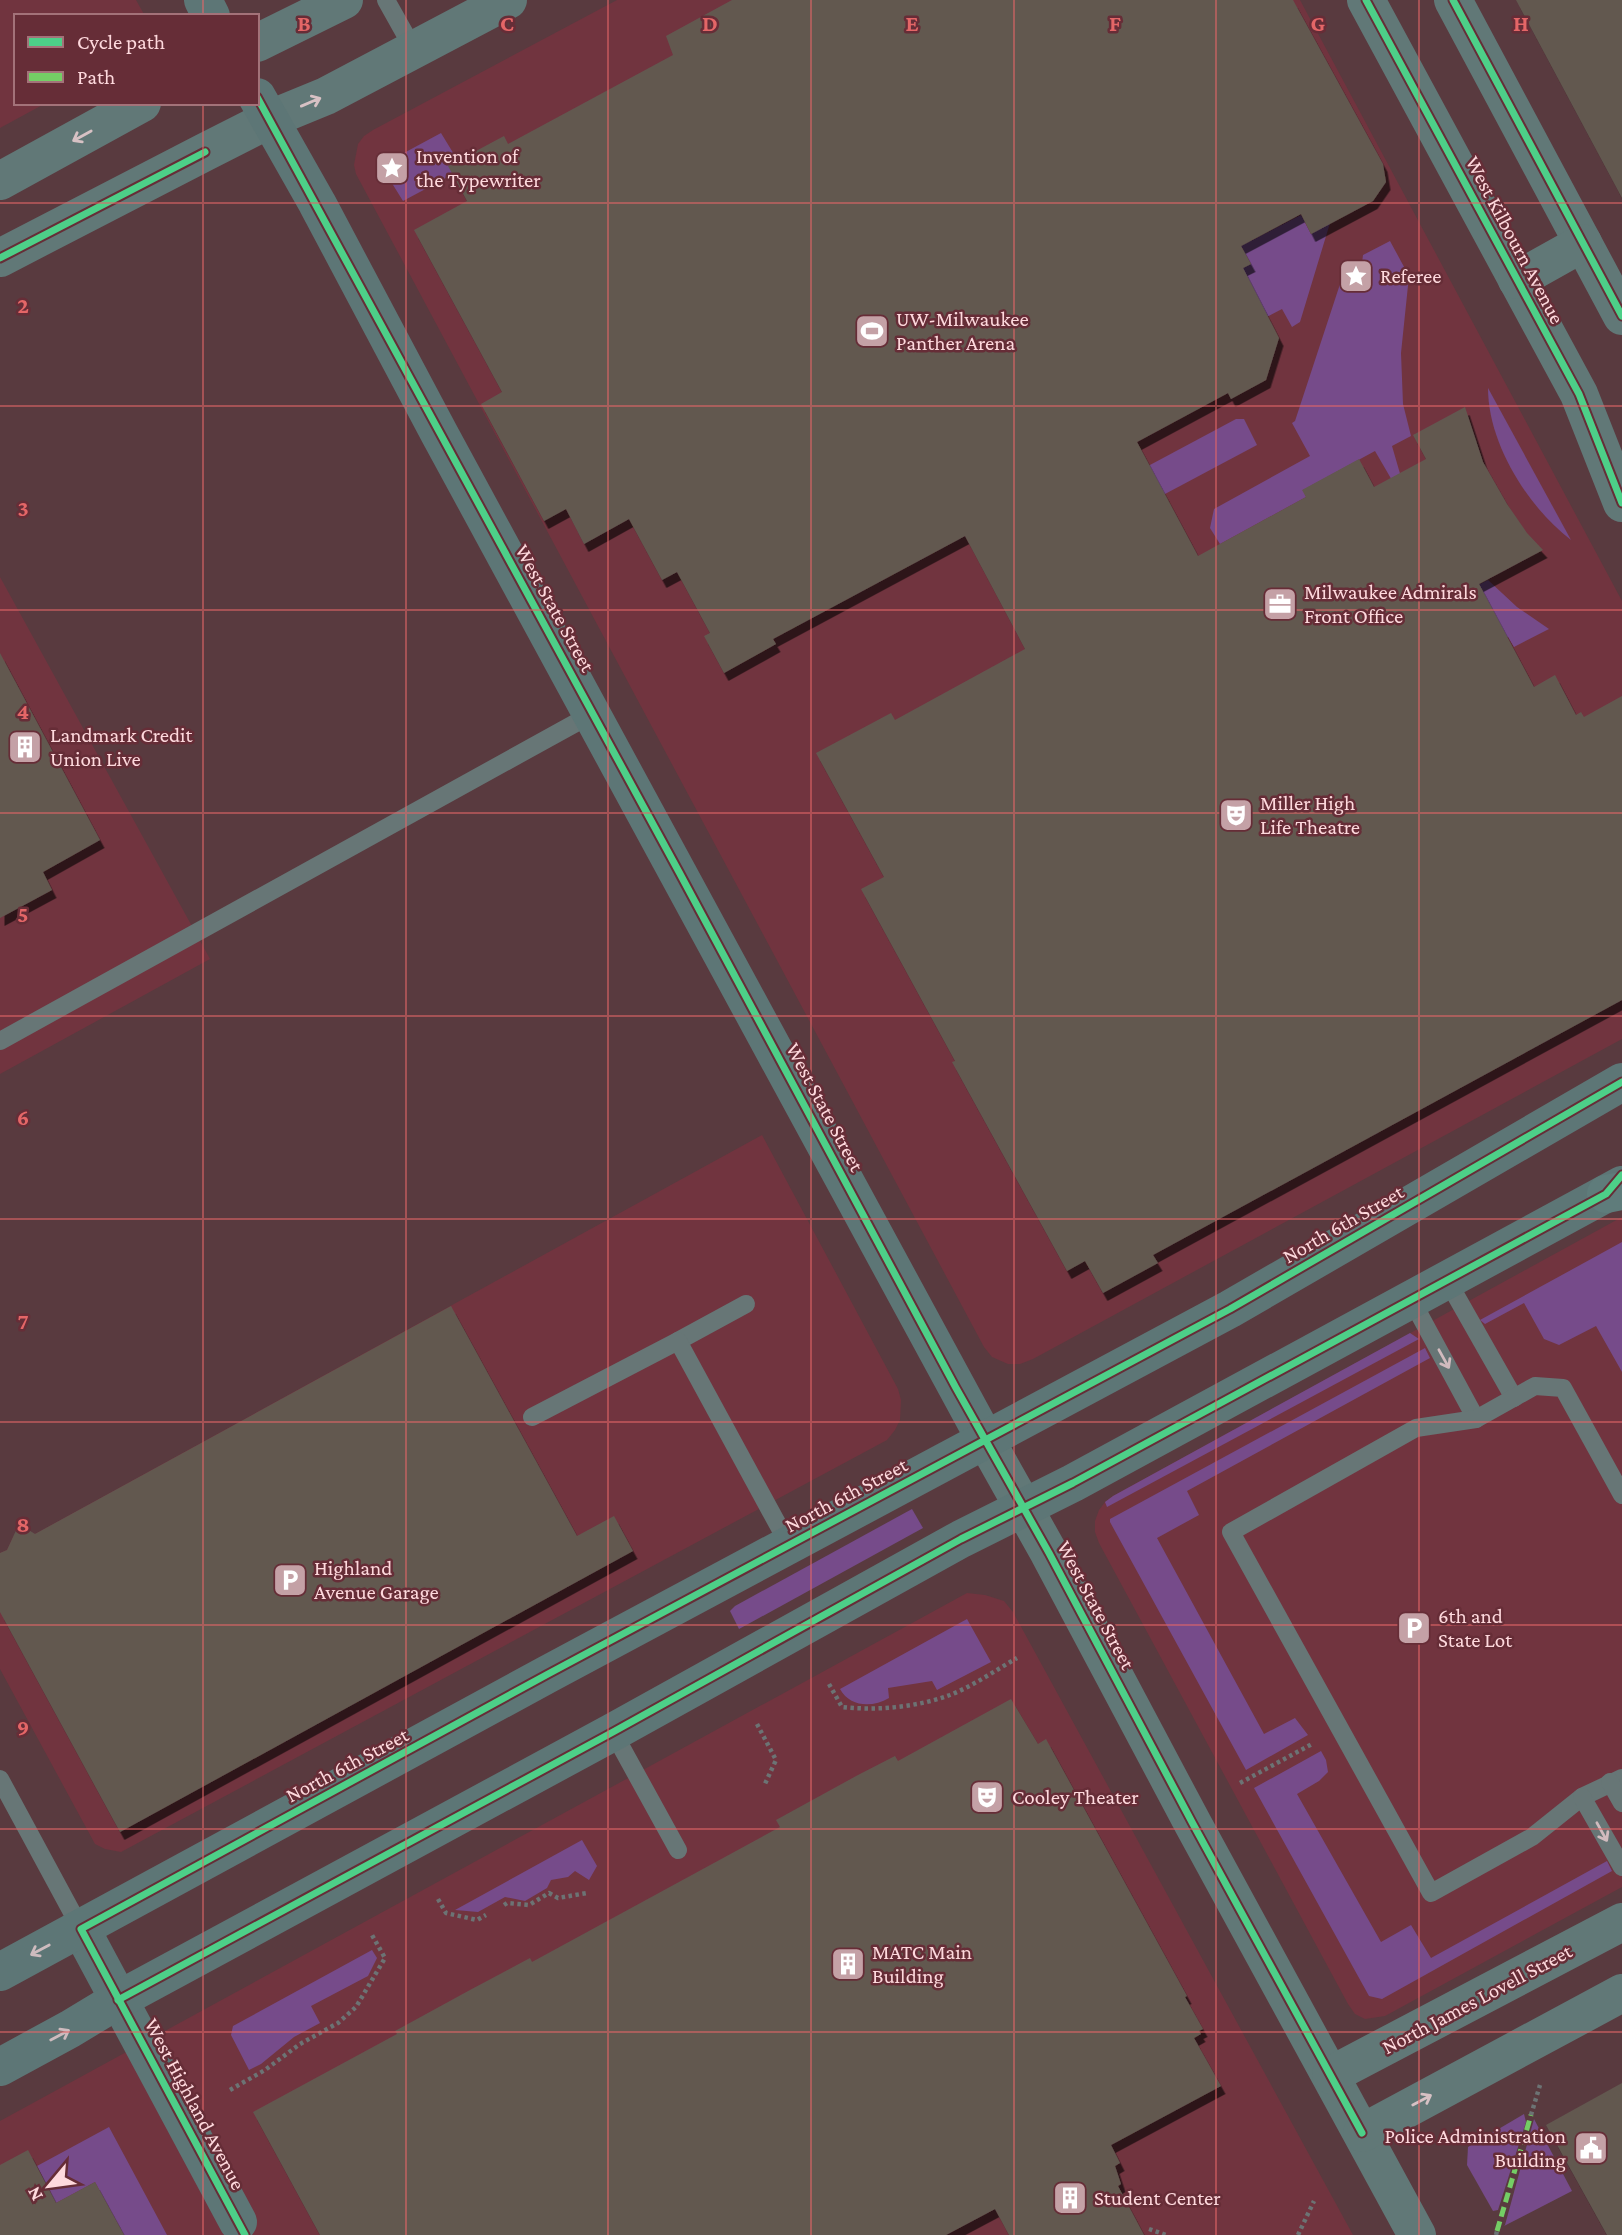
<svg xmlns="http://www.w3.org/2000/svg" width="1622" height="2235" viewBox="0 0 1622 2235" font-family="'Crimson Pro',serif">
<defs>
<filter id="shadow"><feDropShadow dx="4.5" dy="8" stdDeviation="0" flood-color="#0009"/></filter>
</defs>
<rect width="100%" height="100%" fill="#593a3f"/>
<g fill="#71343f">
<polygon points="0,0 136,0 145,16 16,16 16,103 46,103 0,128"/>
<polygon points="617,0 1300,0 1622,601 1622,1039 1033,1359 1020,1364 1008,1364 992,1357 984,1347 356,174 354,165 358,144 364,136 373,130"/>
<polygon points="0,577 210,959 0,1074"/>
<polygon points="762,1135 898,1389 901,1400 900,1420 895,1430 887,1440 121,1852 105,1849 95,1844 0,1669 0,1553 7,1550 13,1537 19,1532 35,1534"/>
<polygon points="1622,1217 1622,1887 1385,2016 1365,2019 1355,2014 1348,2004 1099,1543 1095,1532 1095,1521 1099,1510 1105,1502 1113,1496"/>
<polygon points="967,1593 985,1595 1004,1601 1013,1612 1353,2235 0,2235 0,2121"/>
</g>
<g fill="#764b8a">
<polygon points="441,133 463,169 403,201 385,172 389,167 389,161"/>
<polygon points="1301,215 1311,234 1330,223 1300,322 1292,327 1282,309 1263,319 1237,271 1251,264 1241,246"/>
<polygon points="1390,241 1409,276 1401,353 1403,404 1411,436 1392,446 1401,477 1393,482 1375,451 1303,490 1306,497 1220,544 1210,528 1214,509 1310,456 1292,423 1295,421 1343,275 1358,289 1368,284 1371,279 1362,263 1363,255"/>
<path d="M1488 388 1571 540C1528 507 1488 444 1488 388Z"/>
<polygon points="1236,419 1244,419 1257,445 1150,502 1135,473"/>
<polygon points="1488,580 1517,607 1549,629 1514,647 1508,637 1412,689 1470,589"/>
<polygon points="1622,1242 1622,1372 1596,1326 1559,1345 1544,1339 1524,1303 1485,1324 1480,1320"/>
<polygon points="1410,1333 1419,1339 1107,1507 1105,1502 1113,1496"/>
<polygon points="1425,1348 1430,1358 1187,1491 1199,1515 1157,1538 1264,1734 1295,1718 1308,1735 1246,1770 1110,1522 1110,1519"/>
<polygon points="912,1509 923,1528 739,1629 730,1611 735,1606"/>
<path d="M967 1619 991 1662 937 1690 932 1681 888 1688 889 1698C872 1708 850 1707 840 1689Z"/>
<polygon points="1321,1751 1326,1760 1328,1772 1319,1781 1297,1794 1381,1942 1411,1925 1431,1958 1607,1861 1612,1871 1382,1999 1369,1996 1254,1788"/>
<polygon points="582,1840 597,1866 589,1880 575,1871 568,1877 551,1880 547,1888 525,1901 505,1897 478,1912 455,1910"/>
<polygon points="372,1950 377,1958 368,1976 311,2006 320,2023 294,2037 261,2064 249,2070 231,2035 233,2026"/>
<polygon points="1524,2114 1526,2122 1498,2210 1493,2211 1467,2165 1468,2147"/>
<polygon points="1534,2119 1572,2191 1504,2226 1505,2225"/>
<polygon points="109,2127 167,2235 124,2235 95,2182 56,2203 37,2166"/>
</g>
<g fill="#625850" filter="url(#shadow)">
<polygon points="732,0 1293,0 1383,164 1386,182 1373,201 1311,234 1301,214 1241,246 1251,264 1243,268 1279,338 1266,380 1231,399 1228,393 1137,442 1198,556 1306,497 1302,490 1359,459 1374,487 1426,459 1413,435 1465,407 1483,462 1507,504 1527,533 1543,550 1479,584 1534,687 1555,675 1576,715 1581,712 1584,717 1622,696 1622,1000 1153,1255 1158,1263 1103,1293 1085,1261 1067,1271 952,1062 955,1061 861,889 884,877 816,753 891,713 895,720 1025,649 965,536 773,639 776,644 724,673 704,636 710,633 677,572 662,580 629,519 584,544 566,509 544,521 481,404 502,392 414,230 467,201 448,166 504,136 508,144 673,55 666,36"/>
<polygon points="1516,0 1622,0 1622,198"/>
<polygon points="0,653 100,840 43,872 52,890 0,918"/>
<polygon points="451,1306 577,1536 614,1516 633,1551 120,1832 0,1612 0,1553 7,1550 19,1524 35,1534"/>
<polygon points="1011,1699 1038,1744 1046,1739 1187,1996 1185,1997 1203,2029 1199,2031 1201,2034 1194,2038 1221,2086 1111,2145 1120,2163 1115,2166 1121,2184 1118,2186 1144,2235 1009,2235 995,2209 946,2235 320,2235 253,2112 397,2034 395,2031 470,1990 530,1958 532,1962 780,1827 776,1820 858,1775 895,1756 898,1761"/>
<polygon points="1622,2083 1622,2235 1607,2235 1546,2125"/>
<polygon points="28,2150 56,2203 95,2182 124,2235 0,2235 0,2165"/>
</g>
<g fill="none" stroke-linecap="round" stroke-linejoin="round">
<g stroke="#6c7374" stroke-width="4.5" stroke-dasharray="3.5 3.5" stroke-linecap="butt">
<path d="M829 1684 842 1707C877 1711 917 1707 950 1695 973 1686 996 1670 1017 1658"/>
<polyline points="757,1724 776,1760 764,1786"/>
<polyline points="1240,1783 1312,1744"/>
<polyline points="438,1899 446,1913 477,1920 486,1915"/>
<polyline points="504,1905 507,1903 529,1905 549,1893 558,1898 587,1893"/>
<polyline points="230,2090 265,2070 300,2044 338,2023 356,2007 385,1958 372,1935"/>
<polyline points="1531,2115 1540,2085"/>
<polyline points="1149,2229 1166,2235"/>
<polyline points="1298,2235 1314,2201"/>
<polyline points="1496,2235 1497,2231"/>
</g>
<g stroke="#677676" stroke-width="18">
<polyline points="386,0 414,50"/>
<polyline points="0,1041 592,714"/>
<polyline points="1447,1280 1514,1398"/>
<polyline points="1411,1299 1476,1419"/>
<polyline points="678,1341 746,1304"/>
<polyline points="532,1417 678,1341 789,1545"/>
<polyline points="1622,1495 1563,1388 1535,1386 1476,1419 1416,1428 1231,1532 1431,1893 1532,1837 1582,1797 1622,1778"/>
<polyline points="613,1732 678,1850"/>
<polyline points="0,1779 81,1929"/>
<polyline points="1610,1782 1622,1803"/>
<polyline points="1582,1797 1622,1867"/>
</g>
<g stroke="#617877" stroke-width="38">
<polyline points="1366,0 1579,394 1622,503"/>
<polyline points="1453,0 1622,316"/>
<polyline points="257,43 344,0"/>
<polyline points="0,181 142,103"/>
<polyline points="0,258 205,152 270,119 326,96 508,0"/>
<polyline points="1517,280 1583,243"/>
<polyline points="985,1439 1049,1553 1193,1824 1417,2235"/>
<polyline points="1331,2075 1622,1922"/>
<polyline points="1362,2133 1622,1993"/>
</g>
<g stroke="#5d7676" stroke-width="38">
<polyline points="203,0 211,16"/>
<polyline points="257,97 317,203 439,433 985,1439"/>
<polyline points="81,1929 238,2222"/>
<polyline points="0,1972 548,1674 1230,1309 1622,1082"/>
<polyline points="0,2067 70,2029 118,2000 613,1732 961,1539 1073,1483 1622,1185"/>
</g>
<polyline stroke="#5f7c7b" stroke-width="38" points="1606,1194 1622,1191"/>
<polyline stroke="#74ce65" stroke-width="5" stroke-dasharray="10 5" stroke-linecap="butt" points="1497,2231 1531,2115"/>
<g stroke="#662d37" stroke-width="11">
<g id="cycleway">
<polyline points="1366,0 1579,394 1622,503"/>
<polyline points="1453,0 1622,316"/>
<polyline points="257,97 679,872 956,1388 1049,1553 1193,1824 1362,2133"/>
<polyline points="0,258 205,152"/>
<polyline points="118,2000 613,1732 961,1539 1073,1483 1606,1194 1622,1175"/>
<polyline points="245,2235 81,1929 548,1674 1230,1309 1622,1082"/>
</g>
</g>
<use href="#cycleway" stroke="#4dcf88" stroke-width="7"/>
</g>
<defs><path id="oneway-shaft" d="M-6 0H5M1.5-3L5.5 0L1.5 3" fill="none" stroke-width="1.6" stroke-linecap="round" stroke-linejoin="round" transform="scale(1.75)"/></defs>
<g stroke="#d7c1c4">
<use href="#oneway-shaft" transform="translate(311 102) rotate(-23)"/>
<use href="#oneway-shaft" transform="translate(82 136) rotate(151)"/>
<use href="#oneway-shaft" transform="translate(1422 2100) rotate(-28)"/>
</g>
<g stroke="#d1bbbe">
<use href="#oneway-shaft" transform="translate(1444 1359) rotate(61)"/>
<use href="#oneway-shaft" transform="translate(1602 1832) rotate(61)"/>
</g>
<g stroke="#cebbbe">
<use href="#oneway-shaft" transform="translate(40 1950) rotate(152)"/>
<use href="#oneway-shaft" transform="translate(60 2035) rotate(-28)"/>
</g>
<path fill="none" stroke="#e46667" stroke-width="2" stroke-opacity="0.55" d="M203 0V16M406 0V2235M608 0V2235M811 0V2235M1014 0V2235M1216 0V2235M1419 0V2235M203 103V2235M0 203H1622M0 406H1622M0 610H1622M0 813H1622M0 1016H1622M0 1219H1622M0 1422H1622M0 1625H1622M0 1829H1622M0 2032H1622"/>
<defs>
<g id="sight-square" transform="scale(1.75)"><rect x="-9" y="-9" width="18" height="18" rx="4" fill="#c4a1a6" stroke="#662d37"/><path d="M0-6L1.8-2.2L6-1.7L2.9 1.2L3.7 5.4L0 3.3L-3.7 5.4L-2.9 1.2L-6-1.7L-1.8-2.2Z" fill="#fff"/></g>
<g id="stadium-square" transform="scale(1.75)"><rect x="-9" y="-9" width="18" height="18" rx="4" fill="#c4a1a6" stroke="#662d37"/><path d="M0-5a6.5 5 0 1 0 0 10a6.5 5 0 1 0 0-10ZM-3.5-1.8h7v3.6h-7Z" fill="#fff"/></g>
<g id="office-square" transform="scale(1.75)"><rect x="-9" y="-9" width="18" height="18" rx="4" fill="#c4a1a6" stroke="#662d37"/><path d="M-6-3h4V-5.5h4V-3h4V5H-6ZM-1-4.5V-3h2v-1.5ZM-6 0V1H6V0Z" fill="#fff"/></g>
<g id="building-square" transform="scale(1.75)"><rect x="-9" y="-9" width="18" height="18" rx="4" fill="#c4a1a6" stroke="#662d37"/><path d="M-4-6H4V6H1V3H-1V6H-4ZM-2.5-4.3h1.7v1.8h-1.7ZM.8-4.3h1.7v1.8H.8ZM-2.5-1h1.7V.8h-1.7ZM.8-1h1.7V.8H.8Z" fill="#fff"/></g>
<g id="theatre-square" transform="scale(1.75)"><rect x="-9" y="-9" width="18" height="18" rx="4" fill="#c4a1a6" stroke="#662d37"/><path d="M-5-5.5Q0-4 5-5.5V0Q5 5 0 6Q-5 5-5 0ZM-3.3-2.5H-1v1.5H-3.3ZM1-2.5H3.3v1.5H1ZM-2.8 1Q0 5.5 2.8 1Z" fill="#fff"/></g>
<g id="parking-square" transform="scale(1.75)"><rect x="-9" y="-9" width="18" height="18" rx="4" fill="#c4a1a6" stroke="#662d37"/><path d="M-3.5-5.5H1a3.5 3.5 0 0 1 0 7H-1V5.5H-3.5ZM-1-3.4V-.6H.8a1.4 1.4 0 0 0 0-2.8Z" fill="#fff"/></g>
<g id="civic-square" transform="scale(1.75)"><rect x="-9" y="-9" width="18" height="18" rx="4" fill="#c4a1a6" stroke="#662d37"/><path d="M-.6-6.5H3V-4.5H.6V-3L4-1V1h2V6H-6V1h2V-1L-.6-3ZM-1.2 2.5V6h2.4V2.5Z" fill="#fff"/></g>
</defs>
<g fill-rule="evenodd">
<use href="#sight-square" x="392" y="168"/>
<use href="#sight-square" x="1356" y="276"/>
<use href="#stadium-square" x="872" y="331"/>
<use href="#office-square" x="1280" y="604"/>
<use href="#building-square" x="25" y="747"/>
<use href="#theatre-square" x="1236" y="815"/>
<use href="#parking-square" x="290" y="1580"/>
<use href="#parking-square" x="1414" y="1628"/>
<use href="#theatre-square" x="987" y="1797"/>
<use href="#building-square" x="848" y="1964"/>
<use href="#civic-square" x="1591" y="2148"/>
<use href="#building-square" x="1070" y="2198"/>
</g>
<g text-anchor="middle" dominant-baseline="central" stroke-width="5" stroke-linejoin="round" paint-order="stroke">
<g font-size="21" fill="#fed9dd" stroke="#662d37" text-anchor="start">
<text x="416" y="156">Invention of<tspan x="416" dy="24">the Typewriter</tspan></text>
<text x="1380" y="276">Referee</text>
<text x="896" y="319">UW-Milwaukee<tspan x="896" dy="24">Panther Arena</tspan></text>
<text x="1304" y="592">Milwaukee Admirals<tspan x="1304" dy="24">Front Office</tspan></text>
<text x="50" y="735">Landmark Credit<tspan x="50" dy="24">Union Live</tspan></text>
<text x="1260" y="803">Miller High<tspan x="1260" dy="24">Life Theatre</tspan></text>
<text x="314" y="1568">Highland<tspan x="314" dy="24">Avenue Garage</tspan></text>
<text x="1438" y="1616">6th and<tspan x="1438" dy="24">State Lot</tspan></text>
<text x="1012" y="1797">Cooley Theater</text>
<text x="872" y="1952">MATC Main<tspan x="872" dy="24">Building</tspan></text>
<text x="1566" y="2136" text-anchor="end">Police Administration<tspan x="1566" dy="24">Building</tspan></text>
<text x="1094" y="2198">Student Center</text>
</g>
<g font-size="21" fill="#fed9dd" stroke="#662d37">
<text transform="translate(1515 240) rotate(62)">West Kilbourn Avenue</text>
<text transform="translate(555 608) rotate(61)">West State Street</text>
<text transform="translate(825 1107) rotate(62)">West State Street</text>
<text transform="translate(1343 1224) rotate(-30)">North 6th Street</text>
<text transform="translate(846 1495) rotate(-28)">North 6th Street</text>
<text transform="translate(1096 1605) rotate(62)">West State Street</text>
<text transform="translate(347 1765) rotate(-28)">North 6th Street</text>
<text transform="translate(1477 1999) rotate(-28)">North James Lovell Street</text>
<text transform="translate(195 2104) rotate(62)">West Highland Avenue</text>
</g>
</g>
<g font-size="23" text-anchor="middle" font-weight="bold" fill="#e46667" stroke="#662d37" stroke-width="5" stroke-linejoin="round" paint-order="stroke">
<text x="304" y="31">B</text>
<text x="507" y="31">C</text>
<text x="710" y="31">D</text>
<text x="912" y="31">E</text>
<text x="1115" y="31">F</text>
<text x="1318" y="31">G</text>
<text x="1521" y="31">H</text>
<text x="23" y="313">2</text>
<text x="23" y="516">3</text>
<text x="23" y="719">4</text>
<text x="23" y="922">5</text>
<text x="23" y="1125">6</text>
<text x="23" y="1329">7</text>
<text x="23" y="1532">8</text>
<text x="23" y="1735">9</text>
</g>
<rect x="14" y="14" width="245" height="91" fill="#662d37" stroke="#a37279" stroke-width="2"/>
<rect x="28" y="37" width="35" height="10" fill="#4dcf88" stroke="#a37279" stroke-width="2"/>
<text x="77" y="49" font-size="21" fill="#fed9dd">Cycle path</text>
<rect x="28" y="72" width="35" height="10" fill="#74ce65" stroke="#a37279" stroke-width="2"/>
<text x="77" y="84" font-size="21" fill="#fed9dd">Path</text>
<g transform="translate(49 2186) rotate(241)" stroke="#662d37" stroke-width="5" paint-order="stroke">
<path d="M0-5L12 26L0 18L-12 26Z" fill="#fed9dd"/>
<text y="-10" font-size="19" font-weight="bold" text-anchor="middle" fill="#fed9dd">N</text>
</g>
</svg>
